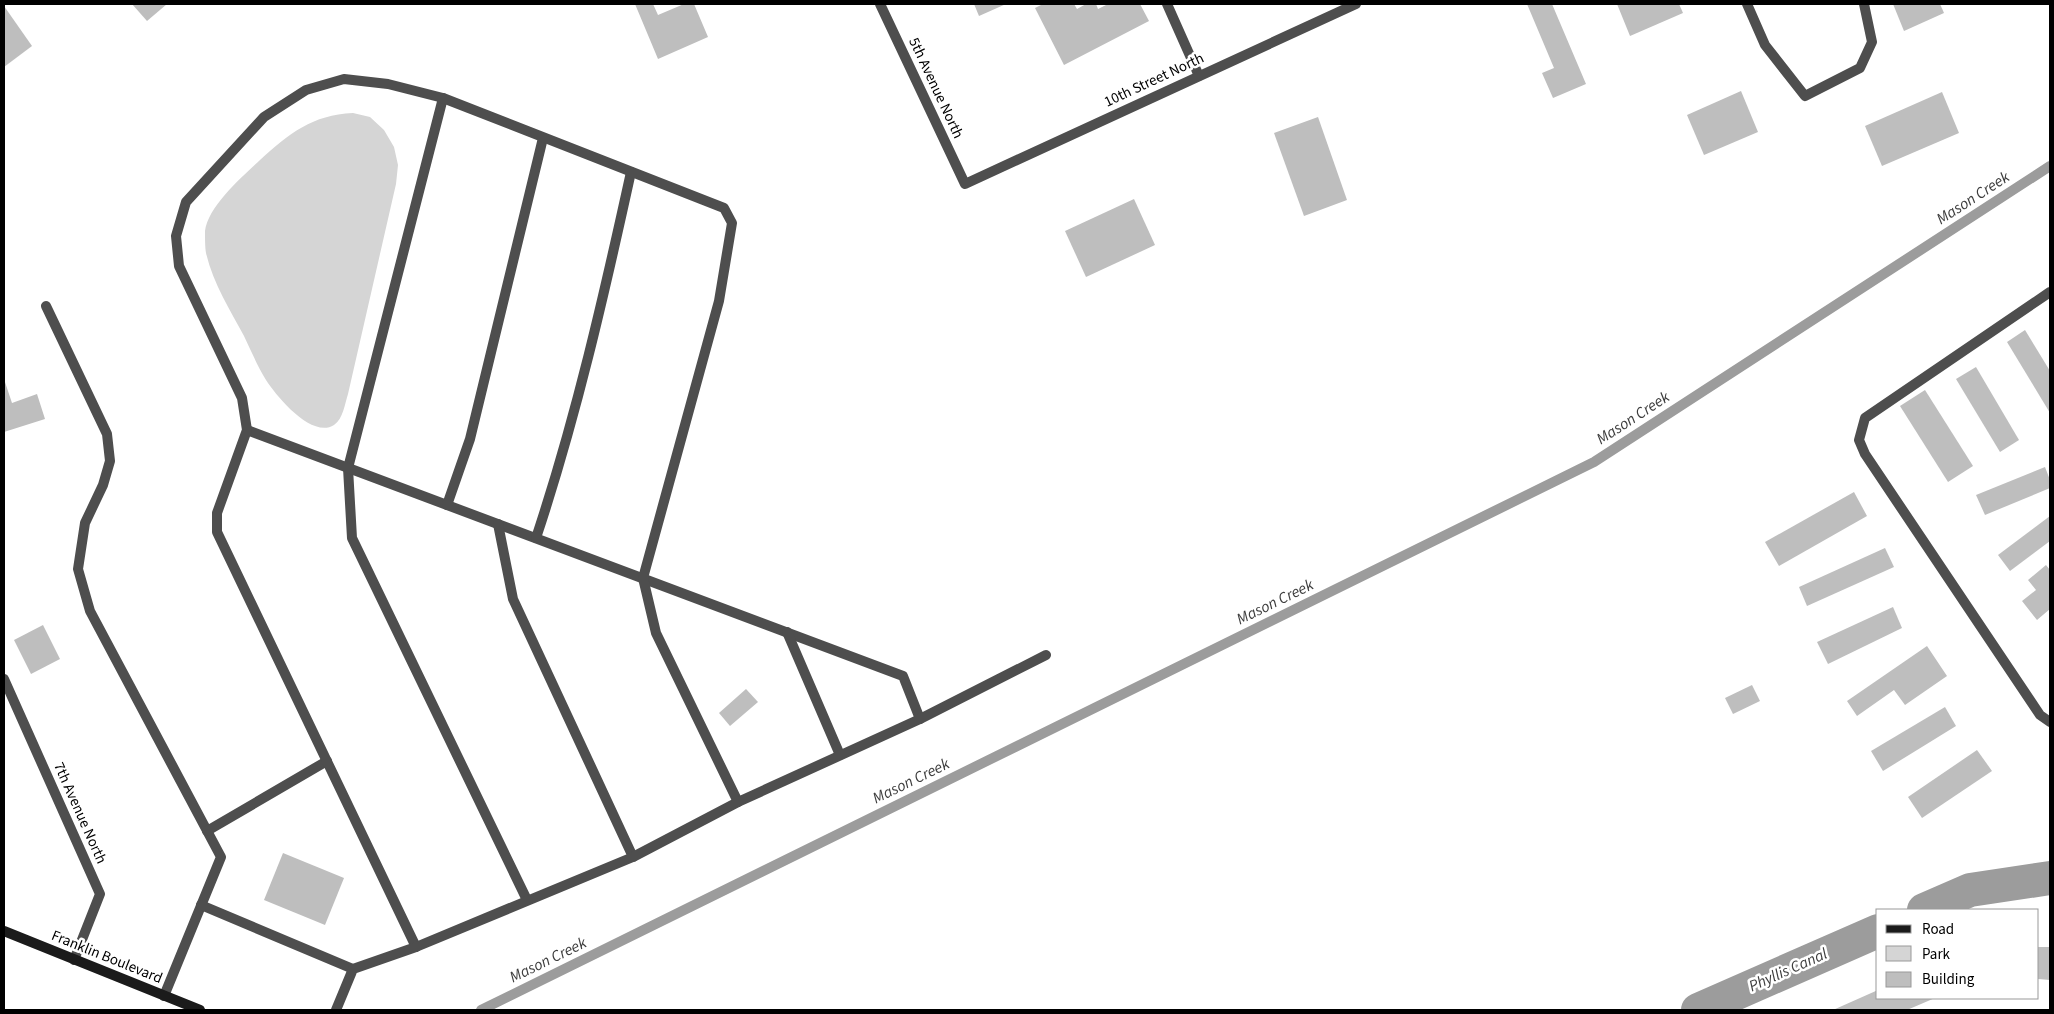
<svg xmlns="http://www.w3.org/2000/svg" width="2054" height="1014" viewBox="0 0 2054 1014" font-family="'Source Sans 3',sans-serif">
<rect width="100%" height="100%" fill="#fff"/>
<path fill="#d5d5d5" d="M353 113 370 117 384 130 394 147 398 165 396 184 348 394C345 403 343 419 334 425 312 439 277 397 266 380 258 367 251 351 244 336 230 310 213 283 206 253 205 247 205 237 205 231 208 206 243 176 260 160 290 133 312 115 353 113Z"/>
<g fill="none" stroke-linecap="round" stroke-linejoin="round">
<polyline stroke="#9c9c9c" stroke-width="10" points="481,1010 1594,462 2050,166"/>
<g stroke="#9c9c9c" stroke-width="34">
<polyline points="1924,910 1970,890 2050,878"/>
<polyline points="1698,1010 1878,931"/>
</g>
</g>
<g fill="#bebebe">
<polygon points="132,4 167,4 147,21"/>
<polygon points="635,4 653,4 658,15 684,4 694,4 708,37 658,59"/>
<polygon points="974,4 1006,4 979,16"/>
<polygon points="1043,4 1074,4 1077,9 1086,4 1096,4 1098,9 1108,4 1140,4 1149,21 1064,65 1035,8"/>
<polygon points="1527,4 1552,4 1586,84 1553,98 1542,73 1554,68"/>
<polygon points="1617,4 1679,4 1683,13 1630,36"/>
<polygon points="1893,4 1940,4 1944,13 1904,31"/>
<polygon points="4,6 32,46 4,67"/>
<polygon points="1741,91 1758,132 1704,155 1687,115"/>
<polygon points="1942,92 1959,133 1882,166 1865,126"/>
<polygon points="1318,117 1347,200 1304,216 1274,133"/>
<polygon points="1134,199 1155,245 1086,277 1065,231"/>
<polygon points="2025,330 2050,371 2050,413 2007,342"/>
<polygon points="1976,367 2019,440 2000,452 1956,379"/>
<polygon points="4,379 12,403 37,394 45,419 4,432"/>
<polygon points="1925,390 1973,466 1948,482 1900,406"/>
<polygon points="2045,467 2050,480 2050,488 1985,515 1976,495"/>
<polygon points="1854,492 1867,516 1779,566 1765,542"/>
<polygon points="2050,516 2050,541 2010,571 1998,555"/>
<polygon points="1885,548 1894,567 1807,606 1799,587"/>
<polygon points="2046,565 2050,570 2050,609 2037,620 2022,601 2036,590 2028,580"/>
<polygon points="1893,607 1902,628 1828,664 1817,642"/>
<polygon points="43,625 60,659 31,674 14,640"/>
<polygon points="1927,646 1947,676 1905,705 1894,690 1857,716 1847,701"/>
<polygon points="1752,685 1760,701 1733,714 1725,698"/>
<polygon points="746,689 758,702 730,726 719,713"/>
<polygon points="1945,707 1956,726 1883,771 1871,751"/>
<polygon points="1977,750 1992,771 1922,818 1908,797"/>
<polygon points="283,853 344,878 325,925 264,900"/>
<polygon points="2038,947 2050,947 2050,980 2038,979"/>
<polygon points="1878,990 1878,998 1935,998 1907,1010 1833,1010"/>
</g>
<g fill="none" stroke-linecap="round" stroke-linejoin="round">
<g stroke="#4e4e4e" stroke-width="10">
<polyline points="1167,4 1199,76"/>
<polyline points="1747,4 1765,45 1805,96 1860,68 1872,42 1864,4"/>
<polyline points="443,98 348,468 352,538 527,900"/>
<polyline points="2050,292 1865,418 1859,440 1865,454 2040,715 2050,722"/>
<polyline points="46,306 107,434 110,461 103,485 85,523 78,569 90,611 221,857 164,996"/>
<polyline points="247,430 903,676 920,719"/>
<polyline points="447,505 470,439 543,138"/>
<polyline points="498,524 513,599 633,857"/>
<path d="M536 538C576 418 604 295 631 172"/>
<polyline points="787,632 840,755"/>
<polyline points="207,831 327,761"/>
<polyline points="201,905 353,969"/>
<polyline points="416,947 217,532 217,513 247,430 242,398 179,266 176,236 186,202 264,117 306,90 344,79 388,84 443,98 724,208 732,223 719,301 643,578 656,633 738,802"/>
<polyline points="336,1010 353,969 416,947 633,857 738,802 920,719 1046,655"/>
</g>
<g stroke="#4e4e4e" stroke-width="10">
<polyline points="880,4 965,184 1356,4"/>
<polyline points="4,679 100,894 74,960"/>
</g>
<polyline stroke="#1b1b1b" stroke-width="10" points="4,931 200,1010"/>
</g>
<g text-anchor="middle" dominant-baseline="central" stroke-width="5" stroke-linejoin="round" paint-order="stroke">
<g font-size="15" fill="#000" stroke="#fff">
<text transform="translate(1154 80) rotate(-25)">10th Street North</text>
<text transform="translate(936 88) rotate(65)">5th Avenue North</text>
<text transform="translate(80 813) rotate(66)">7th Avenue North</text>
<text transform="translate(107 957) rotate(22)">Franklin Boulevard</text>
</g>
<g font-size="16" font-style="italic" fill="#3d3d3d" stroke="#fff">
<text transform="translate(1973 198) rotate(-33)">Mason Creek</text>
<text transform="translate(1633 418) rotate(-33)">Mason Creek</text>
<text transform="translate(1275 602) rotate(-26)">Mason Creek</text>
<text transform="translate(911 781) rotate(-26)">Mason Creek</text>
<text transform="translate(548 960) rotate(-26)">Mason Creek</text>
<text transform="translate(1788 970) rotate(-24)">Phyllis Canal</text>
</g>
</g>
<rect width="2054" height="1014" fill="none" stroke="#000000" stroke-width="10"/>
<rect x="1876" y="909" width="162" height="90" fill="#ffffff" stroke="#999999"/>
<rect x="1886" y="925" width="25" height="8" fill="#1b1b1b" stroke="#999999"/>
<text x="1922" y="934" font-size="15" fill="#000000">Road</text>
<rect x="1886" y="946" width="25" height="15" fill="#d5d5d5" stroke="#999999"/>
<text x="1922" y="959" font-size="15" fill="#000000">Park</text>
<rect x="1886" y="972" width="25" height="15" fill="#bebebe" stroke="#999999"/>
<text x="1922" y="984" font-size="15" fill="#000000">Building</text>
</svg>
